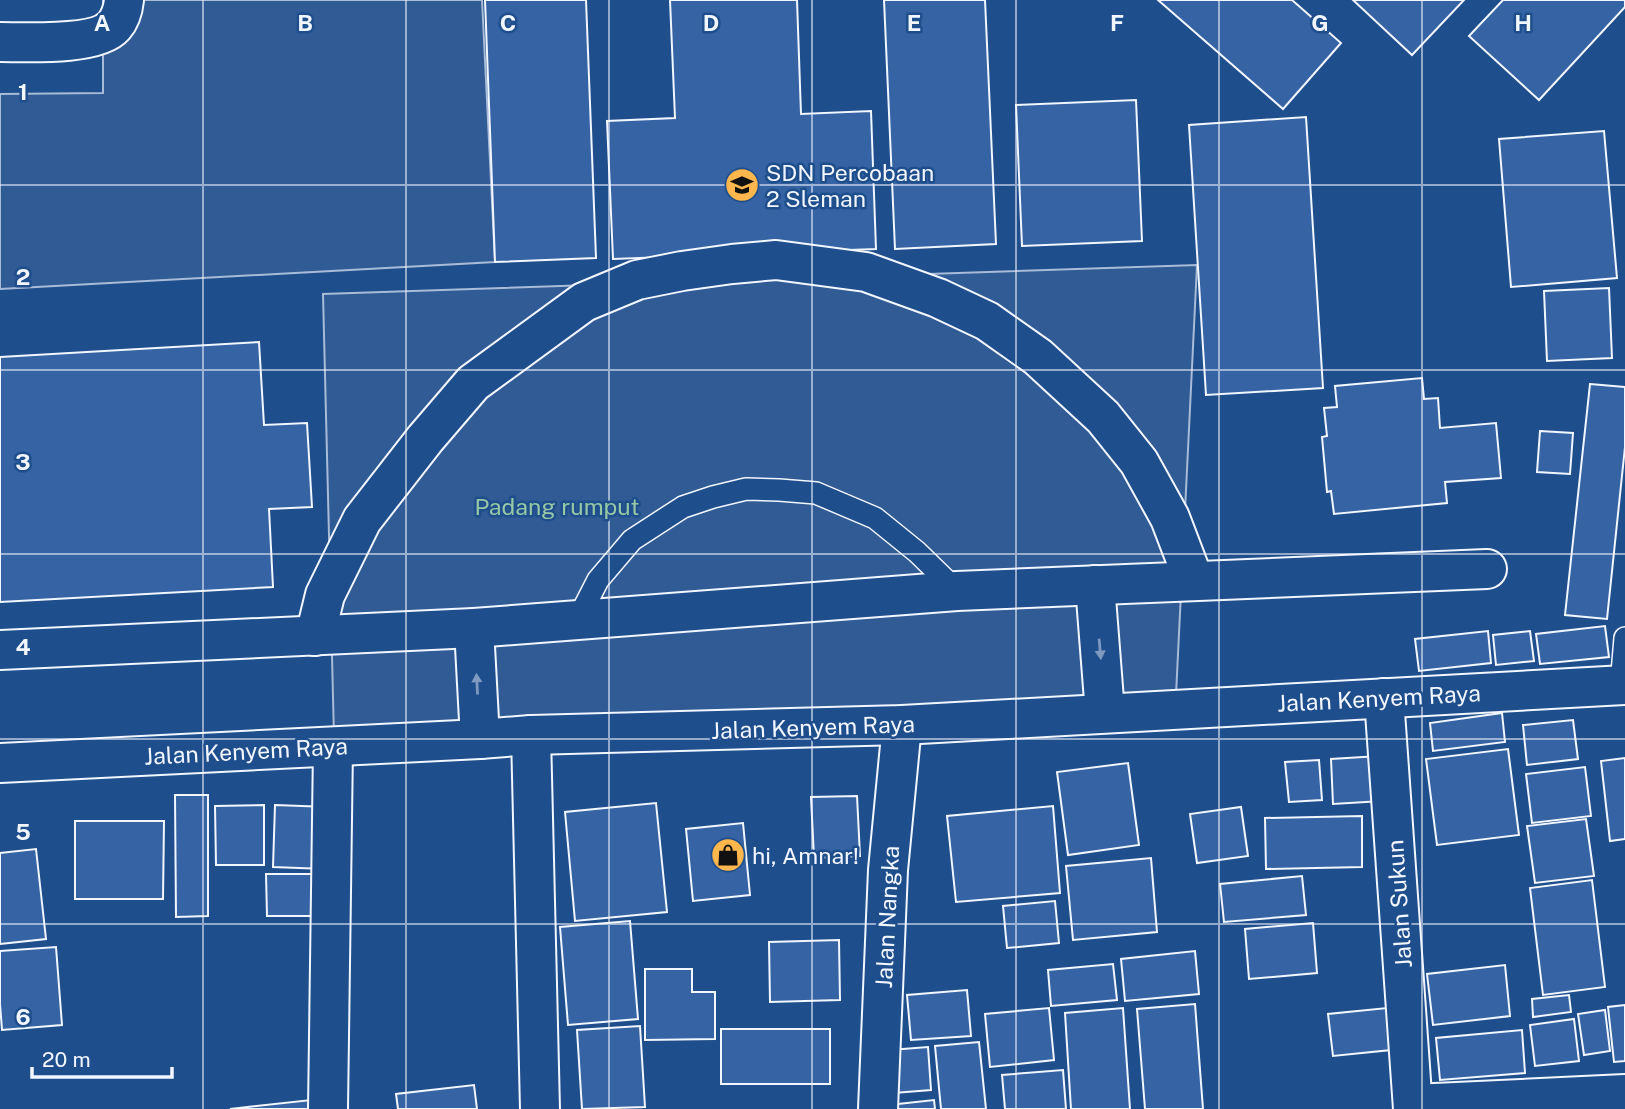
<svg xmlns="http://www.w3.org/2000/svg" width="1625" height="1109" viewBox="0 0 1625 1109" font-family="'Public Sans',sans-serif">
<rect width="100%" height="100%" fill="#1f4e8c"/>
<g fill="#305b95" stroke="#a8bbd7" stroke-width="2">
<polygon points="103,0 482,0 495,262 0,289 0,94 103,93"/>
<polygon points="1197,265 1176,695 334,737 323,294"/>
</g>
<g fill="#3563a3" stroke="#f2f6ff" stroke-width="2">
<polygon points="485,0 586,0 596,258 495,262"/>
<polygon points="670,0 797,0 801,114 871,111 876,249 613,259 607,121 675,118"/>
<polygon points="884,0 985,0 996,244 895,249"/>
<polygon points="1158,0 1292,0 1341,43 1283,109"/>
<polygon points="1353,0 1464,0 1412,55"/>
<polygon points="1503,0 1625,0 1625,7 1539,100 1469,36"/>
<polygon points="1136,100 1142,241 1022,246 1016,105"/>
<polygon points="1306,117 1323,388 1206,395 1189,125"/>
<polygon points="1604,131 1617,278 1511,287 1499,139"/>
<polygon points="1609,288 1612,358 1547,361 1544,291"/>
<polygon points="259,342 264,425 307,423 312,507 269,509 273,587 0,602 0,357"/>
<polygon points="1422,378 1424,399 1438,398 1440,428 1496,423 1501,478 1445,482 1447,503 1334,514 1331,491 1327,492 1322,437 1327,436 1324,408 1337,407 1335,386"/>
<polygon points="1590,384 1625,387 1625,447 1607,619 1565,615"/>
<polygon points="1540,431 1573,433 1570,474 1537,472"/>
<polygon points="1605,626 1609,657 1540,664 1536,634"/>
<polygon points="1488,631 1491,663 1419,671 1415,639"/>
<polygon points="1530,631 1534,661 1496,665 1493,635"/>
<polygon points="1502,713 1505,742 1433,751 1430,723"/>
<polygon points="1573,720 1578,759 1527,765 1523,725"/>
<polygon points="1508,749 1519,835 1437,845 1426,759"/>
<polygon points="1379,756 1382,801 1333,804 1331,759"/>
<polygon points="1625,758 1625,839 1610,841 1601,761"/>
<polygon points="1319,760 1322,800 1289,802 1285,762"/>
<polygon points="1128,763 1139,845 1068,855 1057,772"/>
<polygon points="1585,767 1591,816 1532,823 1526,774"/>
<polygon points="175,795 208,795 208,916 176,917"/>
<polygon points="857,796 860,856 814,858 811,797"/>
<polygon points="656,803 667,912 575,921 565,812"/>
<polygon points="264,805 264,865 216,865 215,806"/>
<polygon points="275,805 328,807 325,869 273,867"/>
<polygon points="1053,806 1060,893 956,902 947,816"/>
<polygon points="1241,807 1248,856 1197,863 1190,814"/>
<polygon points="1362,816 1362,867 1266,869 1265,818"/>
<polygon points="1586,819 1594,876 1535,883 1527,826"/>
<polygon points="75,821 164,821 163,899 75,899"/>
<polygon points="743,823 750,895 693,901 686,829"/>
<polygon points="36,849 46,939 0,944 0,853"/>
<polygon points="1151,858 1157,932 1073,940 1066,866"/>
<polygon points="266,874 319,874 318,916 267,916"/>
<polygon points="1302,876 1306,915 1224,922 1220,884"/>
<polygon points="1592,880 1605,987 1543,995 1530,888"/>
<polygon points="1055,901 1059,943 1007,948 1003,906"/>
<polygon points="630,921 638,1019 568,1025 560,927"/>
<polygon points="1313,923 1317,973 1249,979 1245,929"/>
<polygon points="839,940 840,1000 770,1002 769,942"/>
<polygon points="56,947 62,1025 2,1030 0,1004 0,951"/>
<polygon points="1195,951 1199,994 1125,1001 1121,959"/>
<polygon points="1113,964 1117,1000 1051,1006 1048,970"/>
<polygon points="1505,965 1510,1016 1433,1025 1427,974"/>
<polygon points="645,969 692,969 692,992 715,992 715,1039 645,1040"/>
<polygon points="967,990 971,1036 911,1040 907,995"/>
<polygon points="1569,995 1571,1012 1533,1017 1532,999"/>
<polygon points="1195,1004 1203,1109 1145,1109 1137,1009"/>
<polygon points="1625,1005 1625,1061 1614,1062 1608,1007"/>
<polygon points="1049,1008 1054,1060 990,1067 985,1014"/>
<polygon points="1123,1008 1130,1109 1071,1109 1065,1013"/>
<polygon points="1387,1008 1391,1050 1333,1056 1328,1014"/>
<polygon points="1605,1010 1610,1051 1584,1055 1578,1014"/>
<polygon points="1574,1019 1579,1061 1535,1066 1530,1025"/>
<polygon points="640,1026 645,1107 582,1109 577,1030"/>
<rect x="721" y="1029" width="109" height="55"/>
<polygon points="1522,1030 1525,1073 1440,1080 1436,1038"/>
<polygon points="979,1042 986,1109 941,1109 935,1046"/>
<polygon points="928,1047 931,1090 894,1093 890,1050"/>
<polygon points="1063,1070 1066,1109 1005,1109 1002,1075"/>
<polygon points="474,1085 477,1109 398,1109 396,1094"/>
<polygon points="311,1100 312,1109 230,1109"/>
<polygon points="934,1100 935,1109 889,1109 889,1105"/>
</g>
<g fill="none" stroke-linecap="round" stroke-linejoin="round">
<g stroke="#f2f6ff" stroke-width="24">
<g id="lane">
<polyline points="577,621 598,580 632,540 683,507 713,497 746,489 779,490 816,493 875,518 917,552 957,591"/>
<polyline points="1621,685 1625,638"/>
</g>
</g>
<g stroke="#f2f6ff" stroke-width="42">
<g id="street">
<path d="M0 42C26 42 97 46 114 26 121 18 123 10 124 0"/>
<polyline points="1095,585 1105,713"/>
<polyline points="474,628 480,739"/>
<polyline points="315,636 325,595 362,520 425,439 473,383 584,302 637,280 682,271 732,264 776,260 866,272 938,298 987,321 1038,357 1103,417 1139,462 1170,518 1194,581"/>
<polyline points="0,650 474,628 957,591 1487,569"/>
<polyline points="1384,698 1413,1109"/>
<polyline points="531,735 540,1109"/>
<polyline points="1413,1104 1625,1094"/>
<polyline points="328,1109 333,747"/>
<polyline points="878,1109 888,870 902,725"/>
</g>
</g>
<g stroke="#f2f6ff" stroke-width="42">
<polyline id="secondary" points="0,763 480,739 531,735 902,725 1625,685"/>
</g>
<use href="#lane" stroke="#1f4e8c" stroke-width="21"/>
<use href="#street" stroke="#1f4e8c" stroke-width="38"/>
<use href="#secondary" stroke="#1f4e8c" stroke-width="38"/>
</g>
<defs><path id="oneway-solid" d="M-6-.8H1V-3.2L6.5 0L1 3.2V.8H-6Z" transform="scale(1.75)"/></defs>
<g fill="#7e9ac0">
<use href="#oneway-solid" transform="translate(1100 649) rotate(85)"/>
<use href="#oneway-solid" transform="translate(477 684) rotate(-93)"/>
</g>
<path fill="none" stroke="#f2f6ff" stroke-width="2" stroke-opacity="0.55" d="M203 0V1109M406 0V1109M609 0V1109M812 0V1109M1016 0V1109M1219 0V1109M1422 0V1109M0 185H1625M0 370H1625M0 554H1625M0 739H1625M0 924H1625"/>
<defs>
<g id="school-disc" transform="scale(1.75)"><circle r="9.5" fill="#ffb74d" stroke="#1f4e8c"/><path d="M0-5L7-2L0 1L-7-2ZM-4 1L0 2.5L4 1V4Q0 6-4 4Z" fill="#111"/></g>
<g id="shop-disc" transform="scale(1.75)"><circle r="9.5" fill="#ffb74d" stroke="#1f4e8c"/><path d="M-5-2.5h2.3a2.7 3.5 0 0 1 5.4 0H5L5.5 6h-11ZM-1.5-2.5h3a1.5 2.3 0 0 0-3 0Z" fill="#111"/></g>
</defs>
<g fill-rule="evenodd">
<use href="#school-disc" x="742" y="185"/>
<use href="#shop-disc" x="728" y="855"/>
</g>
<g text-anchor="middle" dominant-baseline="central" stroke-width="5" stroke-linejoin="round" paint-order="stroke">
<g font-size="23" fill="#f2f6ff" stroke="#1f4e8c" text-anchor="start">
<text x="766" y="172">SDN Percobaan<tspan x="766" dy="26">2 Sleman</tspan></text>
<text x="752" y="855">hi, Amnar!</text>
</g>
<g font-size="23" fill="#97c8a6" stroke="#1f4e8c">
<text x="557" y="506">Padang rumput</text>
</g>
<g font-size="23" fill="#f2f6ff" stroke="#1f4e8c">
<text transform="translate(1379 698) rotate(-3)">Jalan Kenyem Raya</text>
<text transform="translate(813 727) rotate(-2)">Jalan Kenyem Raya</text>
<text transform="translate(246 751) rotate(-3)">Jalan Kenyem Raya</text>
<text transform="translate(1399 904) rotate(-94)">Jalan Sukun</text>
<text transform="translate(887 917) rotate(-87)">Jalan Nangka</text>
</g>
</g>
<g font-size="23" text-anchor="middle" font-weight="bold" fill="#f2f6ff" stroke="#1f4e8c" stroke-width="5" stroke-linejoin="round" paint-order="stroke">
<text x="102" y="31">A</text>
<text x="305" y="31">B</text>
<text x="508" y="31">C</text>
<text x="711" y="31">D</text>
<text x="914" y="31">E</text>
<text x="1117" y="31">F</text>
<text x="1320" y="31">G</text>
<text x="1523" y="31">H</text>
<text x="23" y="100">1</text>
<text x="23" y="285">2</text>
<text x="23" y="470">3</text>
<text x="23" y="655">4</text>
<text x="23" y="840">5</text>
<text x="23" y="1025">6</text>
</g>
<path d="M32 1067v10h140v-10" fill="none" stroke="#f2f6ff" stroke-width="3.5"/>
<text x="42" y="1067" font-size="21" fill="#f2f6ff" stroke="#1f4e8c" stroke-width="5" paint-order="stroke">20 m</text>
</svg>
